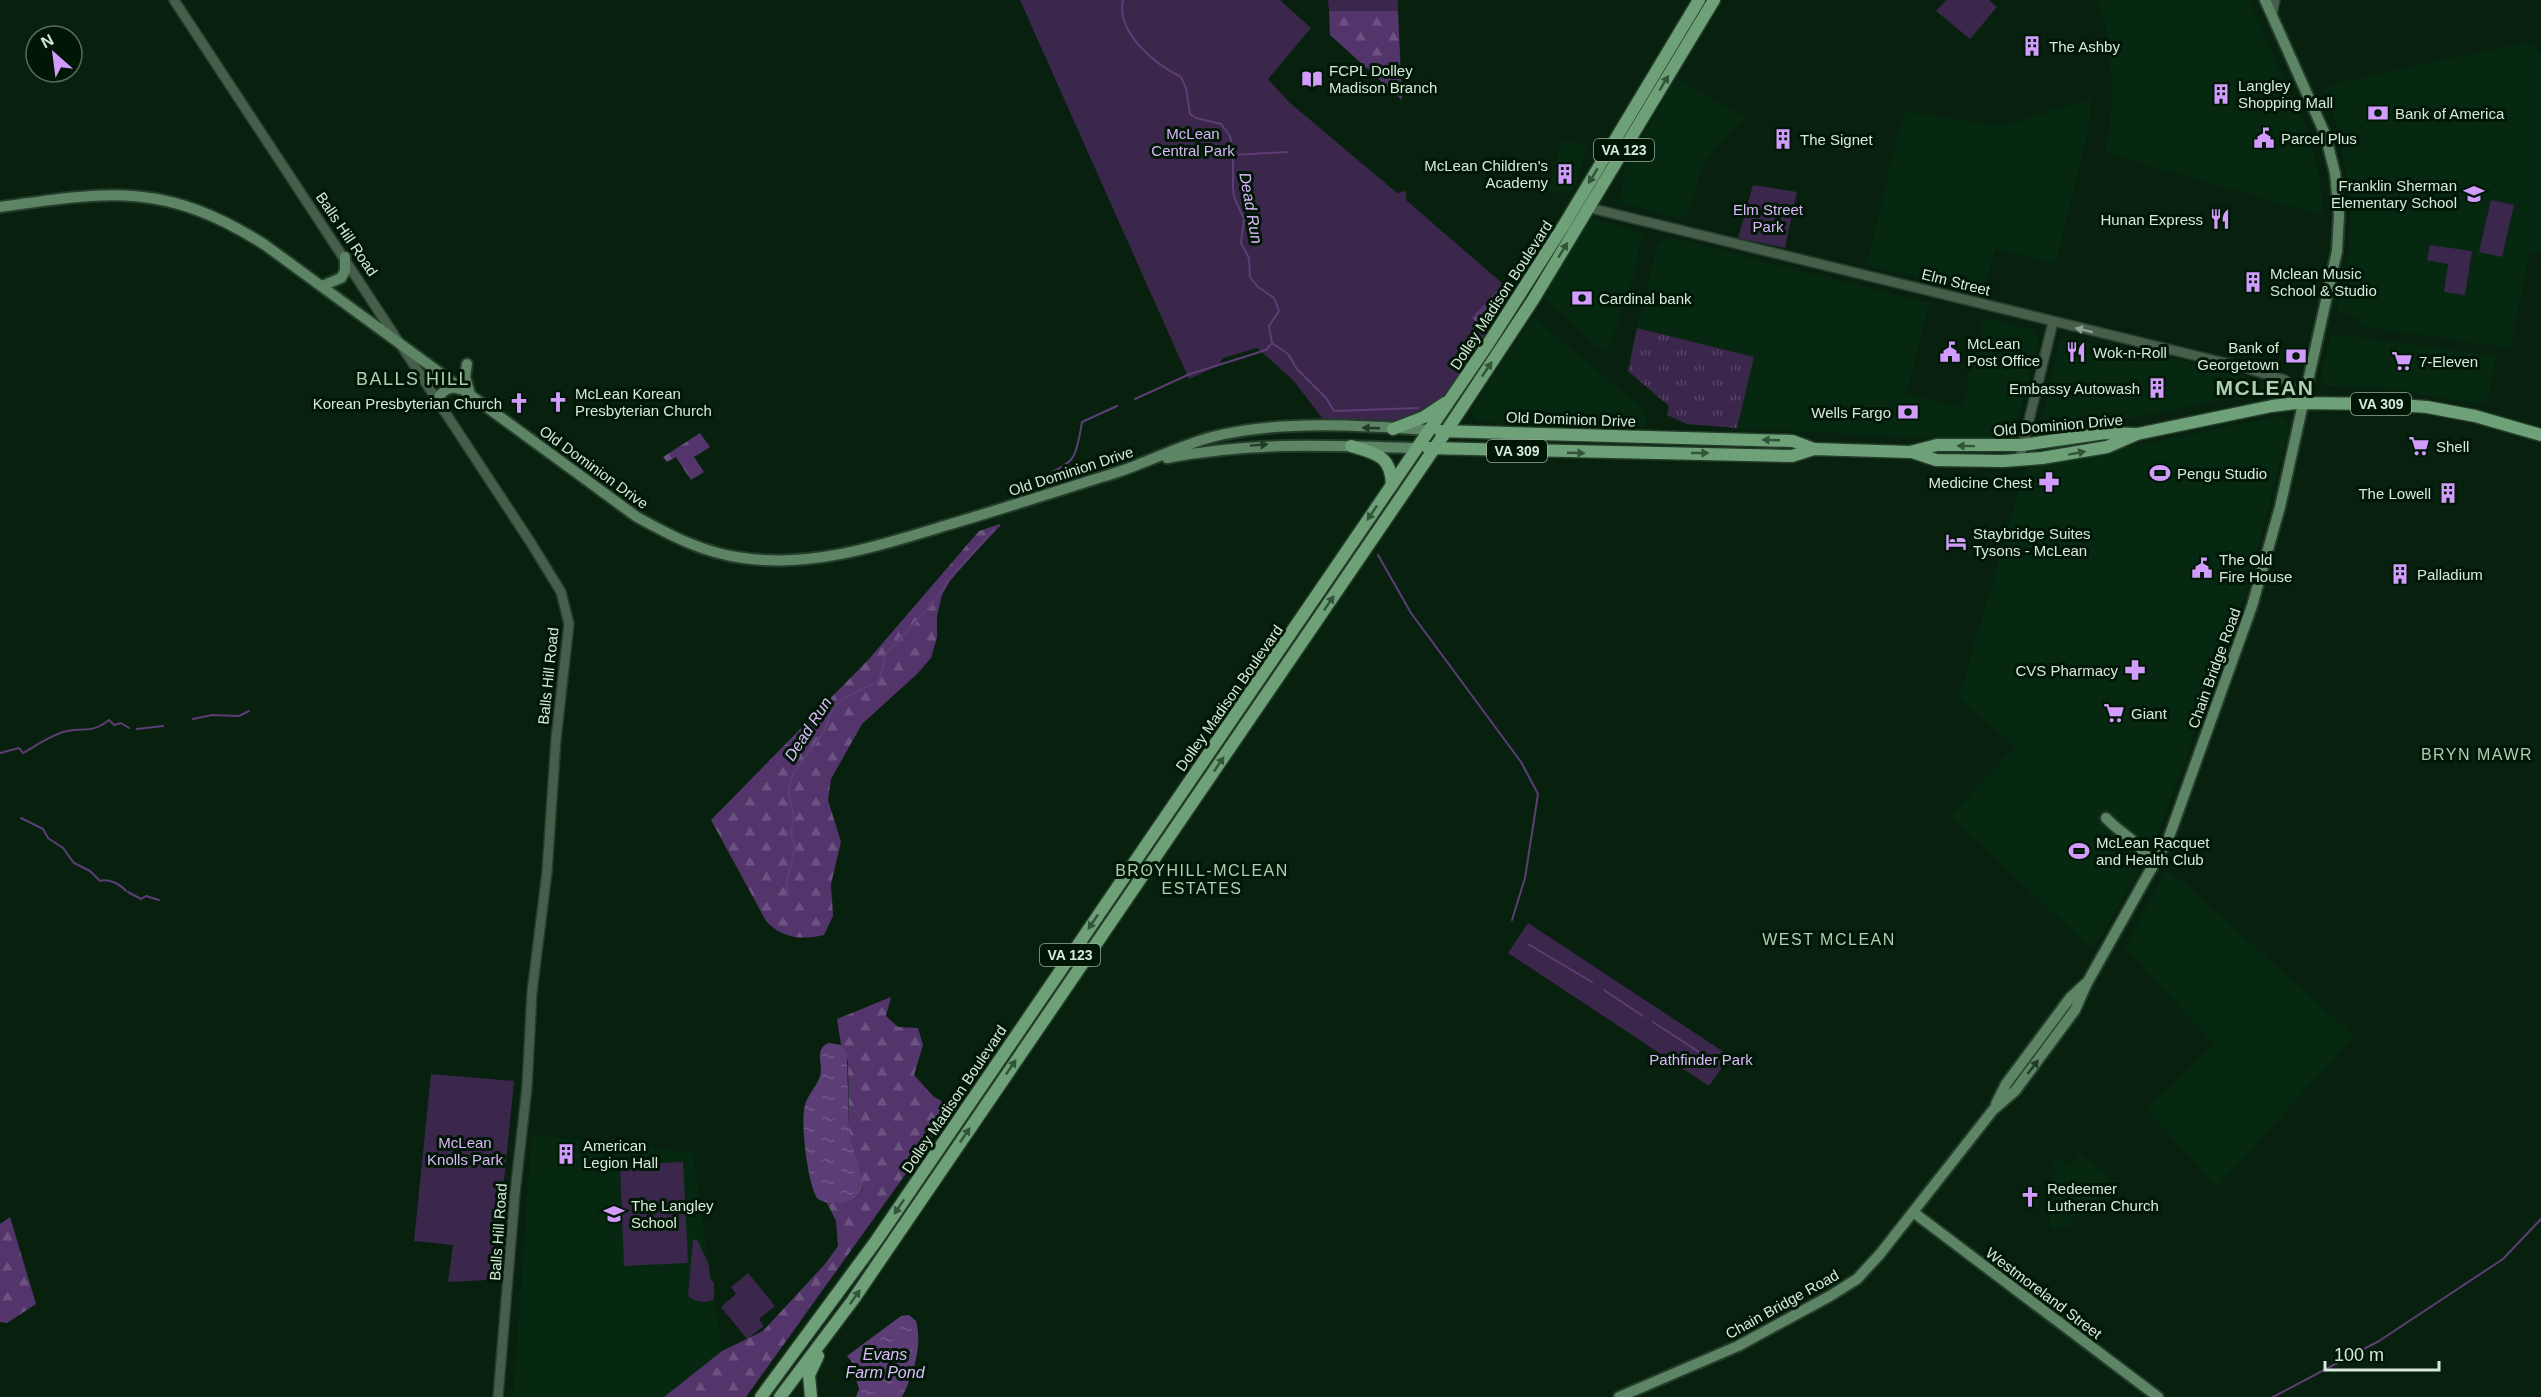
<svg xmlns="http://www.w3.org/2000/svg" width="2541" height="1397" viewBox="0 0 2541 1397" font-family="Arial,sans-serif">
<defs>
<pattern id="grass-tufts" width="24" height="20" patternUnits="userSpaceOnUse" patternTransform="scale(1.5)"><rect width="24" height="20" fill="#3b264c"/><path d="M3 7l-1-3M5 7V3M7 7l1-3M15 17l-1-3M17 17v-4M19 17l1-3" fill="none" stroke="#574665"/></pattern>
<pattern id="forest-firs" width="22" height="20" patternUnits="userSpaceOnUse" patternTransform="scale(1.5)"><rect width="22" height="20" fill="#54356b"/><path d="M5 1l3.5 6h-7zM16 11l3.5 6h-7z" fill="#6c5280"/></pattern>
<pattern id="water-ripples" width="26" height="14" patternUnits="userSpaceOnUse" patternTransform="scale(1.5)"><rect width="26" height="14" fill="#5d3d75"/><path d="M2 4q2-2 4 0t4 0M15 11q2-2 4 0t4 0" fill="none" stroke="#745988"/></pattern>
</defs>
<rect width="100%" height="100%" fill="#07210e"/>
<g fill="#062810">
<polygon points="2098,0 2248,0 2307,130 2319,176 2324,216 2106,153 2111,110 2111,73 2106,31"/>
<polygon points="2522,43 2531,45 2541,54 2541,253 2530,251 2510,348 2360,326 2361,319 2337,311 2348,259 2351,206 2342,150 2346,149 2325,91 2332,84"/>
<polygon points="1676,78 1741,115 1748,113 1704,161 1688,215 1679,219 1620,202 1625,167"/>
<polygon points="2090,98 2089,126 2056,263 1995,249 1983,294 1866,265 1904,111 2002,127"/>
<polygon points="1565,140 1587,146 1574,191 1548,191 1559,150"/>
<polygon points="1592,219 1642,232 1635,271 1609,349 1599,348 1546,299 1546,288 1560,263"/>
<polygon points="1669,237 1929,303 1906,394 1962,408 1984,318 2033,330 2039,339 2013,438 1948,439 1737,428 1754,357 1637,328 1658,243"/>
<polygon points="1533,317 1642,408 1647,420 1643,427 1493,423 1476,420 1471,410"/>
<polygon points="2335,334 2496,356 2486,405 2386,388 2325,386 2321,376 2330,337"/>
<polygon points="2063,338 2105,347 2107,342 2263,381 2277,389 2046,435 2039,432 2059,343"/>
<polygon points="2280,416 2286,421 2289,429 2246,593 2155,843 2093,950 1950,816 2015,747 1959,698 2024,473 2029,467"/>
<polygon points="2166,871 2185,884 2354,1036 2217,1187 2146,1109 2214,1044 2125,948"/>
<polygon points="532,1135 693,1153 722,1351 664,1397 513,1397"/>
<polygon points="2080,1154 2112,1178 2107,1185 2109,1187 2088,1215 2071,1216 2072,1226 2051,1229 2048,1207 2057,1206 2053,1176 2056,1173 2055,1165 2052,1162 2056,1157 2069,1167"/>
</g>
<polygon fill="url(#grass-tufts)" points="1637,328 1754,357 1737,428 1687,424 1667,415 1669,406 1628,371"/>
<g fill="url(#forest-firs)">
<polygon points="1329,11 1398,11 1402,100 1330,35"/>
<polygon points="1503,284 1509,296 1483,331 1469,320"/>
<polygon points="700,433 710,447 694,457 704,472 691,480 676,457 667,462 663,457"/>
<path d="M1000 524V526L952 577 942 595 937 616V637L931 658 917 674 862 724 831 779 828 800 841 842 831 884 833 916 824 935C803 940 782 939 766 921L711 820 869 659 979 531Z"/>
<path d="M891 997 886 1016 898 1027 918 1028 923 1045 914 1075 933 1096 953 1108 746 1397H664L722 1351 763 1331 825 1264 838 1246 836 1221 827 1203C841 1204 858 1203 863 1188L849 1130 848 1061 841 1045 837 1019Z"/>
<polygon points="10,1217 36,1304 7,1323 0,1322 0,1224"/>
</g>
<g fill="#3b264c">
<polygon points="1020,0 1280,0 1311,28 1268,79 1289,102 1397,193 1406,191 1406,200 1503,284 1471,318 1491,329 1442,398 1414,421 1352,422 1322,418 1293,380 1257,348 1223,358 1218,366 1189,379"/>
<polygon points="1328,0 1398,0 1398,11 1329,11"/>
<polygon points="1946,0 1989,0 1997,7 1970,39 1936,11"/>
<polygon points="1753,185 1797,192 1785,248 1738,238"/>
<polygon points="2491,200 2514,205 2502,257 2479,252"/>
<polygon points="2430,245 2472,251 2465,295 2444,292 2448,264 2427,260"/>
<polygon points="1528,923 1730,1056 1709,1086 1508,953"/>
<polygon points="431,1074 514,1081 495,1272 488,1280 448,1282 453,1245 414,1241"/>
<polygon points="683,1162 688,1263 624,1266 620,1165"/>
<path d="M693 1239 698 1241 709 1266 710 1278 714 1283V1299C706 1304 695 1302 688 1296Z"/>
<polygon points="748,1273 775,1306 759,1319 764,1326 747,1339 721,1307 736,1294 731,1287"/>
</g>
<g fill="url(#water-ripples)">
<path d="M829 1043 841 1045 847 1054 849 1130 863 1184C862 1204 833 1208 818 1199 808 1187 800 1121 805 1105 808 1094 817 1086 820 1076 824 1064 813 1049 829 1043Z"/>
<path d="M909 1315 916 1321C923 1346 913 1375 902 1397H856L859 1389 855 1376 857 1368 847 1356 901 1316Z"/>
</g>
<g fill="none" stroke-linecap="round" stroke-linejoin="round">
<g stroke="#5d3d75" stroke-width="2">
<path d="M1123 0C1116 33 1155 64 1181 77L1186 88 1190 114 1196 118 1221 124 1230 136 1233 152V187L1234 197 1244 219 1241 243 1249 258 1250 277 1258 287 1274 298 1279 311 1269 326 1272 343 1266 350 1190 374 1135 399"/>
<polyline points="1233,155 1287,152"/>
<polyline points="1272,343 1288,354 1297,369 1326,398 1334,411 1418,408"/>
<path d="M1036 483C1071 457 1074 472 1082 422L1117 406"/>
<polyline points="1378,555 1411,613 1521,762 1538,794 1525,878 1512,920"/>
<polyline points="193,719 212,715 239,716 249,711"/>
<polyline points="137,729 163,726"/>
<path d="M0 753 19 748 23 753C36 746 52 734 67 731 86 727 91 734 109 720L114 725 121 723 129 728"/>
<path d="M21 818 43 829 48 838 63 848 74 863 90 871 100 881C108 878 120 884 126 891"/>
<polyline points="128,892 141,899 146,896 159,900"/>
<polyline points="788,894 786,884 795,849 791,832 794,816 788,791 793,774 825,730 830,714 842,699 879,681 886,654 932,604 950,579 994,529"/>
<polyline points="1528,944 1592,982"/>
<polyline points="1604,990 1643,1016"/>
<polyline points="1653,1022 1705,1056 1731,1064"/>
<polyline points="2273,1397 2379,1341 2503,1259 2541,1219"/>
</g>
<g stroke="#243d2b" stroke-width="12">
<g id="tertiary">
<polyline points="174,0 531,543 561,592 569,624 556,739 547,872 532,992 527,1087 515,1193 498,1397"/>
<polyline points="2272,16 2275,0"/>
<polyline points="1590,208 2246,368 2285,380 2304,403"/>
<polyline points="2019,461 2053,322"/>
</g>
</g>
<g stroke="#243d2b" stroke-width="14">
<g id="secondary">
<path d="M0 207C110 191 167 182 265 245L637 517C671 536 704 553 743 558 811 568 879 546 944 526 1002 509 1060 490 1118 472 1150 461 1179 446 1212 437 1279 420 1360 425 1430 430"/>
<polyline points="322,286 341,278 345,271 345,257"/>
<polyline points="467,364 465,377 470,394"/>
<path d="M437 401C441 391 450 385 460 389"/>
<path d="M1167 458C1253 441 1331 446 1418 448"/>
<path d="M2106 818C2125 838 2141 840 2152 868"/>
<polyline points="1996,1104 2006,1084 2070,998 2085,984"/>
<polyline points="1913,1212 2158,1397"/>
<polyline points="1619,1397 1738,1346 1830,1296 1857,1279 1880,1254 1993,1110 2015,1091 2075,1010 2087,983 2169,837 2252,606 2280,507 2337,251 2339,215 2335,173 2325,134 2265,0"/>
</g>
</g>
<g stroke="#243d2b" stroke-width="15">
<g id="primary">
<polyline points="1393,429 1424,417 1445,403"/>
<polyline points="1440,431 1793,441 1814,449"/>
<path d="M1351 446C1376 454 1391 455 1392 485"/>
<polyline points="1428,448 1792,456 1814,449 1910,452 1937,445 2023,445 2105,433 2137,434"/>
<polyline points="1912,452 1936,460 2003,461 2042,458 2107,447 2137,434 2272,406 2296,403 2385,404 2427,407 2475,416 2541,435"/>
<polyline points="761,1397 876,1241 1488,344 1564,225 1699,0"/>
<polyline points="780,1397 853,1300 1453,421 1533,300 1714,0"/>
<polyline points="811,1397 809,1375 818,1356"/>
</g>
</g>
<use href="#tertiary" stroke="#465e4a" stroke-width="9"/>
<use href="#secondary" stroke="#5d8464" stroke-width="10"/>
<use href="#primary" stroke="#6fa179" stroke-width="12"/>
</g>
<defs><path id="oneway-solid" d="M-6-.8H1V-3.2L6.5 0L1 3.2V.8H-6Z" transform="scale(1.5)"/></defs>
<g fill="#32553a">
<use href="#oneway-solid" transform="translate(1664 83) rotate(-59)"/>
<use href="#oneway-solid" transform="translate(1593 176) rotate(121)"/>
<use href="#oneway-solid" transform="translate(1563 250) rotate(-58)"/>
<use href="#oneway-solid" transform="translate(1487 369) rotate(-56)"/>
<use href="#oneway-solid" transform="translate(1771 440) rotate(-178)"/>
<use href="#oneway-solid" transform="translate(1966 446) rotate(-179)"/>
<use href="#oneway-solid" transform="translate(1576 453) rotate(2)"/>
<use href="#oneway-solid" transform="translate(1700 453)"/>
<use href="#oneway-solid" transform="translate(2077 453) rotate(-10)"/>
<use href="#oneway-solid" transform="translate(1372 513) rotate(124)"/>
<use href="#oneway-solid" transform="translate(1329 603) rotate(-56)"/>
<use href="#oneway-solid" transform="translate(1219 764) rotate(-56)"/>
<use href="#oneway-solid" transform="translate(1093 922) rotate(124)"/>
<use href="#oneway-solid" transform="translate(1011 1067) rotate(-56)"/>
<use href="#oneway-solid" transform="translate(965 1135) rotate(-56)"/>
<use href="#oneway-solid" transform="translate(899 1207) rotate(124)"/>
<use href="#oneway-solid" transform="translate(855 1297) rotate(-55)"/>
</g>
<use fill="#8fa392" href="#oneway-solid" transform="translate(2084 330) rotate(-166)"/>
<g fill="#213d27">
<use href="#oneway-solid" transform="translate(1371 428) rotate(-178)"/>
<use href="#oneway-solid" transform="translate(1259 445) rotate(-4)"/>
<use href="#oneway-solid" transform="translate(2033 1067) rotate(-52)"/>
</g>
<defs>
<g id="building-bare" transform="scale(1.62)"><path d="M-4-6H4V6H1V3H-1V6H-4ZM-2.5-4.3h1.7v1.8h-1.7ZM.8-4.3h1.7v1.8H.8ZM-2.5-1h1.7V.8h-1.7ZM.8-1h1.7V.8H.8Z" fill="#d29cfd" stroke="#011706" stroke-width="2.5" paint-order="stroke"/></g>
<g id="library-bare" transform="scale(1.62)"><path d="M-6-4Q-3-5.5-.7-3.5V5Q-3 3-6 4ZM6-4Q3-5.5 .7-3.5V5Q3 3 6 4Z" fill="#d29cfd" stroke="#011706" stroke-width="2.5" paint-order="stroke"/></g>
<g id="bank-bare" transform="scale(1.62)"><path d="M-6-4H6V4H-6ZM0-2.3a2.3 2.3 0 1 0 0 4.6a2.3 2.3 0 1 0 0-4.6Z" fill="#d29cfd" stroke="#011706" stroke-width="2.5" paint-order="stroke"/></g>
<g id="civic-bare" transform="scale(1.62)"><path d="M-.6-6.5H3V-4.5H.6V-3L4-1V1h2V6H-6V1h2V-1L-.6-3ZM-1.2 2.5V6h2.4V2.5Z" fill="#d29cfd" stroke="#011706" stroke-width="2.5" paint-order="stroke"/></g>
<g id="school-bare" transform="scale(1.62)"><path d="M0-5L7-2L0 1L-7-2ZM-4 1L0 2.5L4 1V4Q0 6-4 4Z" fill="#d29cfd" stroke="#011706" stroke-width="2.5" paint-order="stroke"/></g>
<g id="restaurant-bare" transform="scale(1.62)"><path d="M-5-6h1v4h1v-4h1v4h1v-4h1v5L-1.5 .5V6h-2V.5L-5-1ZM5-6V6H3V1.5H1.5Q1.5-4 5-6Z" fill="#d29cfd" stroke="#011706" stroke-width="2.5" paint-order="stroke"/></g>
<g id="supermarket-bare" transform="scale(1.62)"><path d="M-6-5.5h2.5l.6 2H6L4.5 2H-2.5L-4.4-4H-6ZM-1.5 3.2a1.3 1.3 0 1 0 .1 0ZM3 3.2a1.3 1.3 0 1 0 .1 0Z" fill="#d29cfd" stroke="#011706" stroke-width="2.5" paint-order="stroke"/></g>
<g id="church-bare" transform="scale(1.62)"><path d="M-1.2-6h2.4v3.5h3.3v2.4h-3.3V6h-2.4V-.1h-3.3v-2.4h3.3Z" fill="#d29cfd" stroke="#011706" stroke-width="2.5" paint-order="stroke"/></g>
<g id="stadium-bare" transform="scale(1.62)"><path d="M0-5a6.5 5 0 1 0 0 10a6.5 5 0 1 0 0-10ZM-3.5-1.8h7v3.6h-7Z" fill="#d29cfd" stroke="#011706" stroke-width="2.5" paint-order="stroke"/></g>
<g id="pharmacy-bare" transform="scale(1.62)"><path d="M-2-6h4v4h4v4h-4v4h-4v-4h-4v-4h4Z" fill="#d29cfd" stroke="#011706" stroke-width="2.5" paint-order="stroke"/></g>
<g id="hotel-bare" transform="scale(1.62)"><path d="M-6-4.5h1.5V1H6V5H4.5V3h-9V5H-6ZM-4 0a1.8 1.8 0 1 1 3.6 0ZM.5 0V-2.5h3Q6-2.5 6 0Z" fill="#d29cfd" stroke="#011706" stroke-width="2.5" paint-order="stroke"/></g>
</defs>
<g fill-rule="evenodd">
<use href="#building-bare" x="2032" y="46"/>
<use href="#library-bare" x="1312" y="79"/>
<use href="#building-bare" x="2221" y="94"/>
<use href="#bank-bare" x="2378" y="113"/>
<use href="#civic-bare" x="2264" y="138"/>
<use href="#building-bare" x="1783" y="139"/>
<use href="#building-bare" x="1565" y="174"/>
<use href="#school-bare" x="2474" y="194"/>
<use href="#restaurant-bare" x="2220" y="219"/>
<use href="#building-bare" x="2253" y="282"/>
<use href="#bank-bare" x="1582" y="298"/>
<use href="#civic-bare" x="1950" y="352"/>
<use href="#restaurant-bare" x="2076" y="352"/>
<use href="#bank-bare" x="2296" y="356"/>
<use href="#supermarket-bare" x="2402" y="361"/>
<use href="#building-bare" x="2157" y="388"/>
<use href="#church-bare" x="558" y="402"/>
<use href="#church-bare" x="519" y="403"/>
<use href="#bank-bare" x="1908" y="412"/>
<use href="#supermarket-bare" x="2419" y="446"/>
<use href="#stadium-bare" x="2160" y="473"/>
<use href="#pharmacy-bare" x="2049" y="482"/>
<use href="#building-bare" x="2448" y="493"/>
<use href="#hotel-bare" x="1956" y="542"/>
<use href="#civic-bare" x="2202" y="568"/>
<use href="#building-bare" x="2400" y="574"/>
<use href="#pharmacy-bare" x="2135" y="670"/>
<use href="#supermarket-bare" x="2114" y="713"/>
<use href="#stadium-bare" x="2079" y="851"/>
<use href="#building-bare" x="566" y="1154"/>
<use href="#church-bare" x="2030" y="1197"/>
<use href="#school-bare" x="614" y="1214"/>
</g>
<g text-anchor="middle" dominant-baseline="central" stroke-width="6" stroke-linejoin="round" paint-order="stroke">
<g fill="#011706" stroke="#98a99a" stroke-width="1.5">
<rect x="1594" y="139" width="60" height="22" rx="4.5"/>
<rect x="2351" y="393" width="60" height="22" rx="4.5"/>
<rect x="1487" y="440" width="60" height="22" rx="4.5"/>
<rect x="1040" y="944" width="60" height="22" rx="4.5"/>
</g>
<g font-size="14" font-weight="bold" fill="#d8e8da">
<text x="1624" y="150">VA 123</text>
<text x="2381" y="404">VA 309</text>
<text x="1517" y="451">VA 309</text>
<text x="1070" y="955">VA 123</text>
</g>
<g font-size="15" fill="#d8e8da" stroke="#011706" text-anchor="start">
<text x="2049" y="46">The Ashby</text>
<text x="1329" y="70">FCPL Dolley<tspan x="1329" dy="17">Madison Branch</tspan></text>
<text x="2238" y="85">Langley<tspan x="2238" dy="17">Shopping Mall</tspan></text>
<text x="2395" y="113">Bank of America</text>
<text x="2281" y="138">Parcel Plus</text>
<text x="1800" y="139">The Signet</text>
<text x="1548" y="165" text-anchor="end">McLean Children's<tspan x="1548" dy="17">Academy</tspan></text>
<text x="2457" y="185" text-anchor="end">Franklin Sherman<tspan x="2457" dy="17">Elementary School</tspan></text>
<text x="2203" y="219" text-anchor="end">Hunan Express</text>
<text x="2270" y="273">Mclean Music<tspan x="2270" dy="17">School &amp; Studio</tspan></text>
<text x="1599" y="298">Cardinal bank</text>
<text x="1967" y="343">McLean<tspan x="1967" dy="17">Post Office</tspan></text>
<text x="2279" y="347" text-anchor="end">Bank of<tspan x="2279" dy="17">Georgetown</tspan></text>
<text x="2093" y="352">Wok-n-Roll</text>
<text x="2419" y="361">7-Eleven</text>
<text x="2140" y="388" text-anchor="end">Embassy Autowash</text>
<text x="575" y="393">McLean Korean<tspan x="575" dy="17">Presbyterian Church</tspan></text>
<text x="502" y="403" text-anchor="end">Korean Presbyterian Church</text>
<text x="1891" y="412" text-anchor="end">Wells Fargo</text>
<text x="2436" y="446">Shell</text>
<text x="2177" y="473">Pengu Studio</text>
<text x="2032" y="482" text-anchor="end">Medicine Chest</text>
<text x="2431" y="493" text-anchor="end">The Lowell</text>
<text x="1973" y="533">Staybridge Suites<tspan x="1973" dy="17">Tysons - McLean</tspan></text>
<text x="2219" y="559">The Old<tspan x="2219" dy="17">Fire House</tspan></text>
<text x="2417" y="574">Palladium</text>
<text x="2118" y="670" text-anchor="end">CVS Pharmacy</text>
<text x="2131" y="713">Giant</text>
<text x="2096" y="842">McLean Racquet<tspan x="2096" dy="17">and Health Club</tspan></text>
<text x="583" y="1145">American<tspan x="583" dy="17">Legion Hall</tspan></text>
<text x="2047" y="1188">Redeemer<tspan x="2047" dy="17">Lutheran Church</tspan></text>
<text x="631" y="1205">The Langley<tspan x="631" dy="17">School</tspan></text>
</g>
<g font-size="15" fill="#dbb6f9" stroke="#011706">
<text x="1193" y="133">McLean<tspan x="1193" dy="17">Central Park</tspan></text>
<text x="1768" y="209">Elm Street<tspan x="1768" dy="17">Park</tspan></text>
<text x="1701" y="1059">Pathfinder Park</text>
<text x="465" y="1142">McLean<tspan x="465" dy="17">Knolls Park</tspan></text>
</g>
<g font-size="15" fill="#d8e8da" stroke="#011706">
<text transform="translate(347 234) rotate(56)">Balls Hill Road</text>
<text transform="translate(1956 282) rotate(14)">Elm Street</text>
<text transform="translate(1501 295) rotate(-57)">Dolley Madison Boulevard</text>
<text transform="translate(1571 419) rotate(2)">Old Dominion Drive</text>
<text transform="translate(2058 425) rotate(-5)">Old Dominion Drive</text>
<text transform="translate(594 467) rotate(36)">Old Dominion Drive</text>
<text transform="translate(1071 471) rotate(-18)">Old Dominion Drive</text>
<text transform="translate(2214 668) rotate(-70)">Chain Bridge Road</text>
<text transform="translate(548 676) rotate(-84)">Balls Hill Road</text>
<text transform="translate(1229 698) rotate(-55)">Dolley Madison Boulevard</text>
<text transform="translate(954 1099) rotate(-56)">Dolley Madison Boulevard</text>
<text transform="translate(498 1232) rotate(-86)">Balls Hill Road</text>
<text transform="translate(2044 1293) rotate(37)">Westmoreland Street</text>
<text transform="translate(1782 1304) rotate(-29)">Chain Bridge Road</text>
</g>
<g font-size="16" font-style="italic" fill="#dfbafe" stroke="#011706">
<text transform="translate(1251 208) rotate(80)">Dead Run</text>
<text transform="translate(808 729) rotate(-57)">Dead Run</text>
<text x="885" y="1354">Evans<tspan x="885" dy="18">Farm Pond</tspan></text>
</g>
<g font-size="16" letter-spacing="1.5" fill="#afceb4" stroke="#011706">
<text x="2477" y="754">BRYN MAWR</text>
<text x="1202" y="870">BROYHILL-MCLEAN<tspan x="1202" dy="18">ESTATES</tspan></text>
<text x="1829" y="939">WEST MCLEAN</text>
</g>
<g font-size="18" letter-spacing="1.5" fill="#afceb4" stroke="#011706">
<text x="413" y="379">BALLS HILL</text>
</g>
<g font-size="21" font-weight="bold" letter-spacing="1.5" fill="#afceb4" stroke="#011706">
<text x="2265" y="387">MCLEAN</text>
</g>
</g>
<g transform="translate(54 54) rotate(332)"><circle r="28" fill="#011706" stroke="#576b5b" stroke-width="1.5"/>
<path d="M0-4.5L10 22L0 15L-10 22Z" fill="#d29cfd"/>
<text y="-9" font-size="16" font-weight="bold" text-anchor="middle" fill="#d8e8da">N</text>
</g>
<path d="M2325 1361v9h114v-9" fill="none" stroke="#d8e8da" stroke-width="3"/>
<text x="2334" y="1361" font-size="18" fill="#d8e8da" stroke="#011706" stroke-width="4.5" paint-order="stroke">100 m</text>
</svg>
